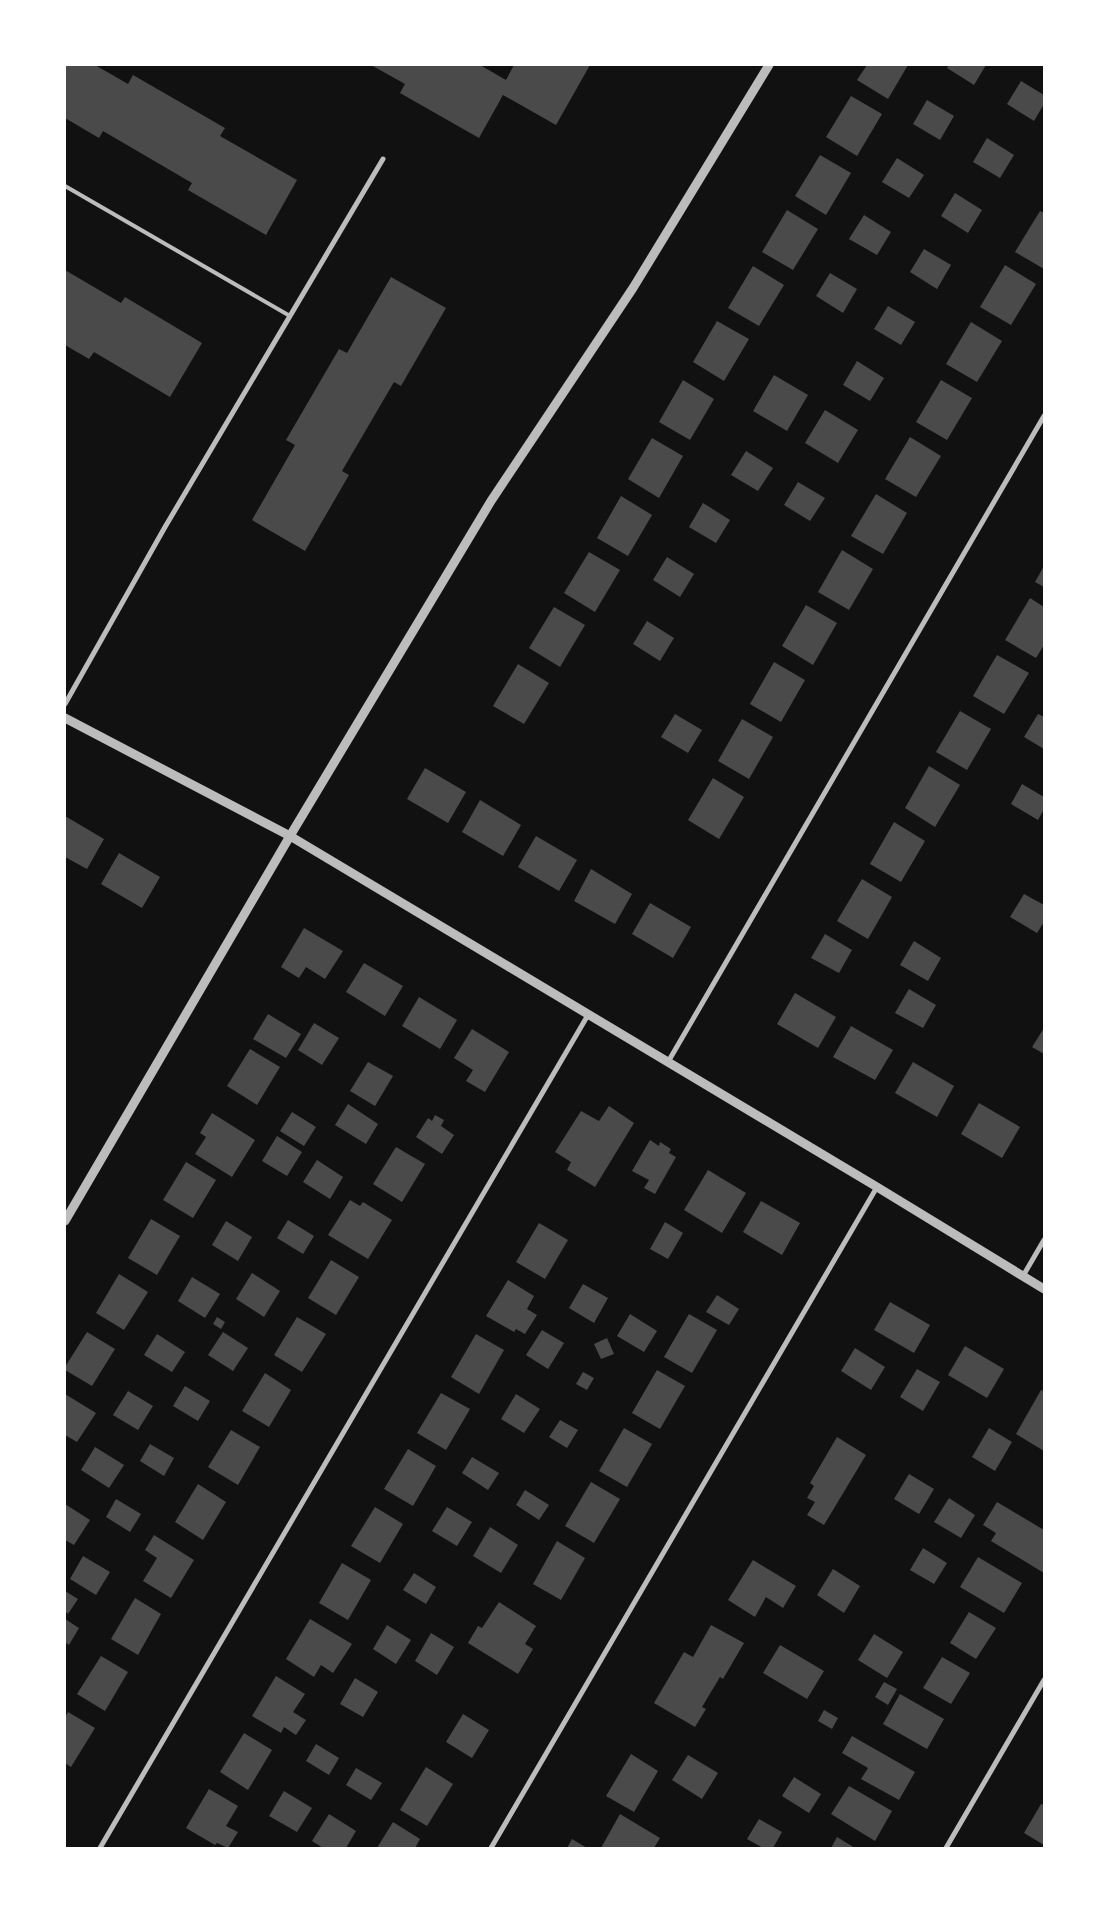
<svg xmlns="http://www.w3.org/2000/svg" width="1109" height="1913" viewBox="0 0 1109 1913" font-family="'Times New Roman',serif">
<rect width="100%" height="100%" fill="#111"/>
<g fill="#4a4a4a">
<polygon points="65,65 95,65 128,84 133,75 225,128 220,136 297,180 266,235 188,190 192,183 103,131 99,138 65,118"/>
<polygon points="371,65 480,65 506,80 514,65 590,65 556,125 503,95 479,138 400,93 405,84"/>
<polygon points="867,65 908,65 888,99 857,80"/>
<polygon points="949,65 986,65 974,85 947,68"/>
<polygon points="1021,81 1044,95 1044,104 1034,121 1007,104"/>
<polygon points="851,96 882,114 857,156 826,137"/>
<polygon points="927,100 954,116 940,140 913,124"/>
<polygon points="987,138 1014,155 1000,178 973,162"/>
<polygon points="820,155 851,173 826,215 795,196"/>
<polygon points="897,158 924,175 909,198 882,182"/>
<polygon points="955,193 982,210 968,233 941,216"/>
<polygon points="787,210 818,229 793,270 762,252"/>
<polygon points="1040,211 1044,213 1044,269 1015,252"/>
<polygon points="864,215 891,232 877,255 849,239"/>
<polygon points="924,249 951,265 937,289 910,272"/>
<polygon points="1005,265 1036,284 1011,325 980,307"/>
<polygon points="753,266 784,285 759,326 728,308"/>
<polygon points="65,270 121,303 125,297 202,343 170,397 94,352 89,359 65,345"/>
<polygon points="830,273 857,289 843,313 816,296"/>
<polygon points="391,277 446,308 401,386 394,382 342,471 349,475 305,551 252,520 295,445 286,440 339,349 347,353"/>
<polygon points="888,306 915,322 901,345 874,329"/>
<polygon points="717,321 749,339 724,381 693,362"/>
<polygon points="971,322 1002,341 977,382 946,364"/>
<polygon points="857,361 884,378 870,401 843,385"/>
<polygon points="774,375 808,395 787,431 753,411"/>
<polygon points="683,380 714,399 690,440 659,422"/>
<polygon points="941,380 972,398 947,440 916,422"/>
<polygon points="825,410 858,430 838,463 805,443"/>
<polygon points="910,437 941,456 916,497 885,479"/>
<polygon points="652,438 683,456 659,498 628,479"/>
<polygon points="746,451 773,468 758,491 731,475"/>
<polygon points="798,482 825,498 810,521 784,505"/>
<polygon points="876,494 907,513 883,554 851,536"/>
<polygon points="621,496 652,515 628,556 597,538"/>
<polygon points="703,503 730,520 716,543 689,527"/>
<polygon points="842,550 873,569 849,610 818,592"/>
<polygon points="589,552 620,570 595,612 564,593"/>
<polygon points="667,557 694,574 680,597 653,580"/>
<polygon points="1044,566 1044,587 1035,582"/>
<polygon points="1030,598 1044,607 1044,645 1036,658 1005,640"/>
<polygon points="806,605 837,623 813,665 782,646"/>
<polygon points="554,607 585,625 560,667 529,648"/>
<polygon points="647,621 674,638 660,661 633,644"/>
<polygon points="997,655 1029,673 1004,714 973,696"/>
<polygon points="774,662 805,680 781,722 750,704"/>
<polygon points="518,664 549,683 524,724 493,706"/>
<polygon points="960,711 991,729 967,770 936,752"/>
<polygon points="675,714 702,730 688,753 661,737"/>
<polygon points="1038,714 1044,717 1044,749 1024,737"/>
<polygon points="742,719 773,737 749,779 718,761"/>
<polygon points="929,766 960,785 935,827 905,808"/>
<polygon points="425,768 466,792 448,823 407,799"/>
<polygon points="713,778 744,797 719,839 688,820"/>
<polygon points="1022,784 1044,797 1044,809 1038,820 1011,804"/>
<polygon points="480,800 521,825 503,856 462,832"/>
<polygon points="65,816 104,839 87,869 65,857"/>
<polygon points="894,822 925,841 901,882 870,864"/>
<polygon points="536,836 577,860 559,891 518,867"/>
<polygon points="119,853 160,877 142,908 101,884"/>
<polygon points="591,869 632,894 615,924 574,901"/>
<polygon points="862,879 892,897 868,939 837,921"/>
<polygon points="1024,894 1044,905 1044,922 1037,933 1010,917"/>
<polygon points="650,903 691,927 673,958 632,934"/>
<polygon points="304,928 343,951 325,979 306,967 299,978 281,967"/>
<polygon points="825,934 852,950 839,973 811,958"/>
<polygon points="914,941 941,958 928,981 900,965"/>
<polygon points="364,963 403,986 385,1016 346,992"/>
<polygon points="909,989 936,1005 923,1028 895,1013"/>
<polygon points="795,993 836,1017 818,1048 777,1024"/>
<polygon points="419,997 457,1020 440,1049 402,1026"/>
<polygon points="268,1014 301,1034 286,1058 253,1039"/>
<polygon points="314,1023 339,1038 322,1065 298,1050"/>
<polygon points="851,1026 893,1050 875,1080 833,1057"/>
<polygon points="1044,1028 1044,1054 1032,1047"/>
<polygon points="472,1029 509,1052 485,1092 466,1081 473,1070 454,1058"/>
<polygon points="250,1049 280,1067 257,1105 227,1086"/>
<polygon points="368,1062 393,1076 375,1106 350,1091"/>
<polygon points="913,1062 954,1086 937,1117 895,1093"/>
<polygon points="979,1103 1020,1127 1002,1158 961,1134"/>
<polygon points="348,1104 378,1124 366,1144 335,1125"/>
<polygon points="609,1106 634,1123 595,1187 567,1170 571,1162 555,1152 581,1111 599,1121"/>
<polygon points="292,1112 316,1127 304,1146 280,1131"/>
<polygon points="212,1113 255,1140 232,1177 195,1154 206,1137 200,1133"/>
<polygon points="435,1115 444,1120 441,1126 454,1135 442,1154 416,1137 428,1118 432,1121"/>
<polygon points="277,1136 302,1152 287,1176 262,1161"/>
<polygon points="650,1140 659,1146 660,1142 671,1149 669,1153 676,1157 655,1194 644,1188 649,1180 632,1171"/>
<polygon points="396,1147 425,1164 402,1202 373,1184"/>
<polygon points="317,1160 343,1177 330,1199 303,1182"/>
<polygon points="186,1162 216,1180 193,1218 163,1200"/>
<polygon points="708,1170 746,1193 722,1233 684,1210"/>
<polygon points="350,1200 360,1206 363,1202 392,1220 368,1259 328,1235"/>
<polygon points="761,1201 800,1223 782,1255 743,1232"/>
<polygon points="151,1219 180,1236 157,1275 128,1258"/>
<polygon points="288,1220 314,1236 303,1254 277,1238"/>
<polygon points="226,1221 252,1237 238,1261 212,1245"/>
<polygon points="665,1222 683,1233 668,1259 650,1249"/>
<polygon points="539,1223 568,1240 545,1279 516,1262"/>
<polygon points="331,1260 359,1277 336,1315 308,1298"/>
<polygon points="252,1273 280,1291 264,1317 236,1299"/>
<polygon points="119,1274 148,1292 124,1330 96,1313"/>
<polygon points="192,1277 220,1294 205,1318 178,1301"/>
<polygon points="508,1280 534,1296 527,1309 537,1315 525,1334 516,1329 514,1332 486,1316"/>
<polygon points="583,1284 608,1298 594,1323 569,1308"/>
<polygon points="717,1295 739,1309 729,1325 706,1312"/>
<polygon points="890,1302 930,1325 914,1353 874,1330"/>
<polygon points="630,1314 657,1331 644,1352 617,1336"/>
<polygon points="689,1314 717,1330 692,1373 664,1357"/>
<polygon points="217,1317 225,1322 221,1329 213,1324"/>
<polygon points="297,1317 326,1334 302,1372 274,1355"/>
<polygon points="542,1330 564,1343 548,1369 526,1355"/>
<polygon points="87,1332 115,1349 92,1386 65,1370 65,1367"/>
<polygon points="223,1332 248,1348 233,1371 208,1355"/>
<polygon points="157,1334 185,1352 172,1372 144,1355"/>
<polygon points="476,1334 504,1350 479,1394 451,1377"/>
<polygon points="607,1338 614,1354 601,1359 594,1344"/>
<polygon points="965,1346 1004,1369 987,1398 948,1375"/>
<polygon points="855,1348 885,1367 871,1390 841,1371"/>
<polygon points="917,1369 940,1382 923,1411 900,1397"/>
<polygon points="657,1370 685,1386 660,1429 632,1413"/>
<polygon points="583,1372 594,1378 587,1390 576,1384"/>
<polygon points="265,1373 291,1390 269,1427 242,1411"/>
<polygon points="185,1386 210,1401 198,1421 173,1406"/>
<polygon points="1041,1390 1044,1391 1044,1451 1016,1434"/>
<polygon points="128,1391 153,1406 138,1430 113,1415"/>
<polygon points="441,1393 470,1409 446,1450 417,1433"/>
<polygon points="65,1394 96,1413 77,1442 65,1435"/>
<polygon points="516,1394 540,1409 524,1433 501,1419"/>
<polygon points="560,1420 578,1430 567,1448 549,1437"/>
<polygon points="624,1428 652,1444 627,1487 599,1471"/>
<polygon points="989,1428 1012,1442 995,1471 972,1457"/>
<polygon points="231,1430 260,1447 238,1485 208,1467"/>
<polygon points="837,1437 866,1455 824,1525 807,1515 815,1502 807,1498 814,1486 810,1483"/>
<polygon points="150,1444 174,1458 164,1476 140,1461"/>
<polygon points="95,1447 124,1465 109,1488 81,1470"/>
<polygon points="408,1449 436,1466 413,1506 384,1489"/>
<polygon points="472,1457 499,1473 488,1490 462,1473"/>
<polygon points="909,1474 934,1489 919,1514 894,1499"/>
<polygon points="591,1482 620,1499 594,1543 565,1526"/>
<polygon points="198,1484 226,1502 203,1540 175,1522"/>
<polygon points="525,1490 549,1505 539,1520 516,1505"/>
<polygon points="949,1498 975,1515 961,1538 934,1522"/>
<polygon points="116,1499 141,1514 130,1532 106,1517"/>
<polygon points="997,1502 1044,1530 1044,1573 991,1541 996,1533 983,1525"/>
<polygon points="65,1504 90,1520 74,1545 65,1540"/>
<polygon points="375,1507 403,1524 380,1563 351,1546"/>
<polygon points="447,1507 472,1522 457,1546 432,1531"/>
<polygon points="490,1527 518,1545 501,1573 473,1556"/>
<polygon points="154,1535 194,1560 171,1598 143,1581 157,1558 145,1550"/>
<polygon points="557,1541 585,1558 561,1600 533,1584"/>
<polygon points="923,1548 947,1563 934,1584 910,1570"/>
<polygon points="83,1556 110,1572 96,1595 70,1579"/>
<polygon points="978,1557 1022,1583 1004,1613 960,1587"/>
<polygon points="753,1560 796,1586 783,1608 766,1597 755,1617 728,1600"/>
<polygon points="342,1563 371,1580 348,1620 319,1603"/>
<polygon points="833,1569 860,1586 844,1613 817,1595"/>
<polygon points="414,1573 436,1587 426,1604 403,1590"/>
<polygon points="65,1591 78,1599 68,1614 65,1611"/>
<polygon points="135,1598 161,1614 138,1655 111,1639"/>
<polygon points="499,1602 536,1626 525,1644 533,1649 518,1674 468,1643 478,1626 482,1628"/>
<polygon points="969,1612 996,1628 976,1659 950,1643"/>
<polygon points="65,1619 79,1628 69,1645 65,1642"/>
<polygon points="310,1619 352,1644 333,1673 321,1665 314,1677 286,1659"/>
<polygon points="387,1625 411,1640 396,1664 373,1649"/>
<polygon points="711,1625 744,1643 723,1679 720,1677 702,1707 706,1709 695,1727 654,1703 684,1652 693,1657"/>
<polygon points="431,1633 454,1647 437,1675 415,1661"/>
<polygon points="874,1634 903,1652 887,1678 858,1660"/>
<polygon points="780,1645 824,1671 807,1699 763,1673"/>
<polygon points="101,1656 128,1672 105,1711 77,1694"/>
<polygon points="942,1657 970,1673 951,1704 923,1688"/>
<polygon points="276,1676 305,1694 293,1712 306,1720 296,1735 284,1727 281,1733 252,1716"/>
<polygon points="355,1678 378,1692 363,1717 340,1704"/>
<polygon points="884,1682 897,1689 888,1705 875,1697"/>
<polygon points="900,1694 944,1719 927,1749 883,1724"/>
<polygon points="824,1710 838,1718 832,1729 818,1721"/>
<polygon points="68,1712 95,1728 71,1767 65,1763 65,1717"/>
<polygon points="463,1714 489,1730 472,1758 446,1742"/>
<polygon points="244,1733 272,1750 248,1790 220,1772"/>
<polygon points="852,1736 915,1772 899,1800 861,1779 868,1768 842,1753"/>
<polygon points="316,1744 339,1758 329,1775 306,1761"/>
<polygon points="631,1754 658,1771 634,1812 606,1796"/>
<polygon points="688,1755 718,1773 702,1799 672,1780"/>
<polygon points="426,1767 453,1784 427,1826 400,1810"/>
<polygon points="356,1768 382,1783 371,1800 346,1785"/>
<polygon points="794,1777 821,1794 809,1813 782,1796"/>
<polygon points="849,1786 892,1811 875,1841 831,1814"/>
<polygon points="209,1789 238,1806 226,1826 238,1832 228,1848 217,1843 215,1845 186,1828"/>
<polygon points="284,1791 312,1808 297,1832 269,1816"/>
<polygon points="1041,1804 1044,1805 1044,1845 1024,1833"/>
<polygon points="329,1814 356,1831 346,1848 323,1848 312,1841"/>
<polygon points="620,1814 660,1838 654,1848 601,1848"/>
<polygon points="759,1819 782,1832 773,1848 763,1848 747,1839"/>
<polygon points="393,1822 420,1839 415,1848 377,1848"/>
<polygon points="837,1837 855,1848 831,1848"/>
<polygon points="572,1839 587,1848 567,1848"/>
</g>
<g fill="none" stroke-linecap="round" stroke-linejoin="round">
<polyline stroke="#bcbcbc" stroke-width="4" points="65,186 290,316"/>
<g stroke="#bcbcbc" stroke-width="5">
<polyline points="65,704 165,527 383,159"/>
<polyline points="668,1062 1044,416"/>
<polyline points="1023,1276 1044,1240"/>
<polyline points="100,1848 588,1015"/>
<polyline points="491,1848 877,1187"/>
<polyline points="946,1848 1044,1680"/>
</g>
<g stroke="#bcbcbc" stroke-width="9">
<polyline points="65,718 290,836 877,1187 1044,1289"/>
<polyline points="65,1221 290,836 491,501 633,288 769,65"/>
</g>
</g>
<rect width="1109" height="1913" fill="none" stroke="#ffffff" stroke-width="132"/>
</svg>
